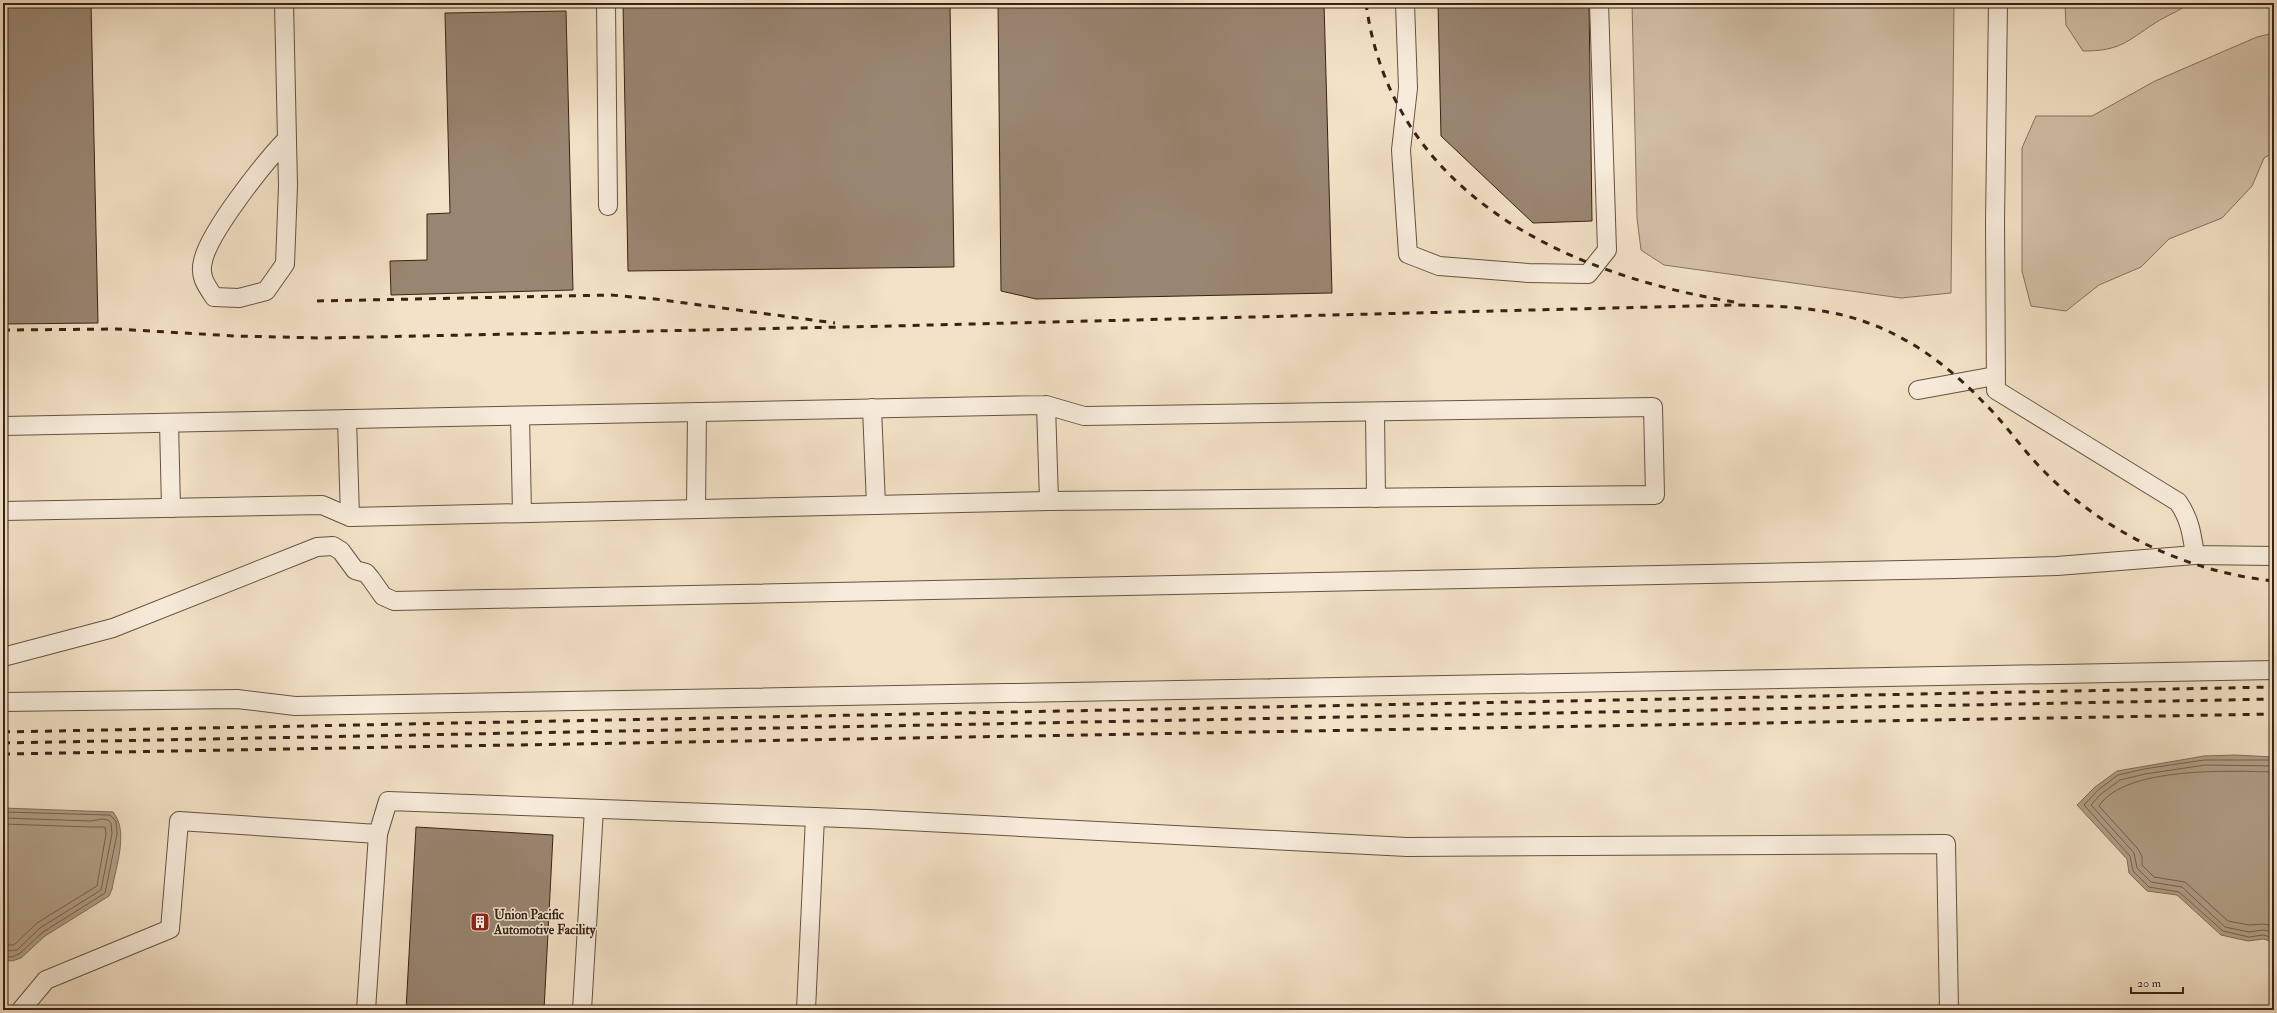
<svg xmlns="http://www.w3.org/2000/svg" width="2277" height="1013" viewBox="0 0 2277 1013" font-family="'IM FELL Double Pica',serif">
<rect width="100%" height="100%" fill="#f3e2c7"/>
<filter id="stains"><feTurbulence type="fractalNoise" baseFrequency=".005" numOctaves="4"/><feColorMatrix values="0 0 0 0 .2 0 0 0 0 .09 0 0 0 0 .02 0 0 0 .5 -.17"/></filter>
<radialGradient id="worn" r=".72"><stop offset=".6" stop-color="#630" stop-opacity="0"/><stop offset="1" stop-color="#630" stop-opacity=".3"/></radialGradient>
<g fill="#d3c1a9" stroke="#86725f">
<polygon points="1632,3 1954,3 1951,293 1901,298 1664,265 1641,250 1637,218"/>
<path d="M2065 3H2189C2177 13 2167 15 2155 23 2126 42 2120 51 2083 51L2066 25Z"/>
<polygon points="2274,33 2274,152 2264,158 2252,186 2222,218 2169,239 2141,267 2099,285 2066,311 2031,306 2022,271 2022,148 2036,116 2092,116 2155,81 2257,37"/>
</g>
<g fill="#b3a18a" stroke="#826e5b">
<polygon points="2235,755 2274,757 2274,942 2263,939 2248,941 2221,935 2177,895 2147,891 2129,873 2127,859 2077,805 2095,787 2117,771 2204,756"/>
<path d="M3 808 113 812C129 831 116 866 112 889L109 896 45 936 21 958 12 961 3 960Z"/>
</g>
<g fill="none" stroke-linecap="round" stroke-linejoin="round">
<g stroke="#766250" stroke-width="1">
<polyline points="2274,760 2204,760 2144,769 2118,775 2098,790 2084,805 2130,856 2133,871 2149,887 2179,892 2223,931 2249,937 2263,935 2274,938"/>
<polyline points="2274,766 2205,765 2145,774 2120,780 2101,794 2091,805 2134,853 2137,868 2151,882 2182,887 2225,927 2249,932 2263,930 2274,932"/>
<path d="M2274 772C2231 771 2125 766 2099 806L2138 849 2142 856V865L2154 877 2185 882 2228 921 2249 925 2263 924 2274 926"/>
<polyline points="3,812 110,815 116,821 117,834 105,893 43,932 19,954 12,957 3,956"/>
<polyline points="3,818 91,821 102,819 108,820 111,823 112,834 101,890 40,928 17,950 3,951"/>
<polyline points="3,824 91,827 105,827 106,834 97,886 37,923 14,945 3,945"/>
</g>
</g>
<g fill="#998672" stroke="#382215">
<polygon points="3,3 91,3 98,323 3,324"/>
<polygon points="623,3 950,3 954,267 628,271"/>
<polygon points="998,3 1324,3 1332,293 1036,299 1001,291"/>
<polygon points="1438,3 1589,3 1592,221 1533,223 1441,136"/>
<polygon points="566,11 573,290 391,295 390,261 427,260 427,214 450,213 445,13"/>
<polygon points="416,827 553,835 544,1010 406,1010"/>
</g>
<g fill="none" stroke-linecap="round" stroke-linejoin="round">
<g stroke="#675242" stroke-width="20">
<g id="minor">
<path d="M284 3 288 186 285 264 266 291 239 298 214 297C206 285 199 276 203 261 209 232 264 163 285 141"/>
<polyline points="606,3 608,206"/>
<polyline points="1405,3 1408,88 1401,150 1408,254 1439,266 1528,273 1588,274 1607,250 1599,3"/>
<path d="M1998 3 1995 222 1996 390 2178 502C2190 519 2192 535 2195 555L2274 556"/>
<polyline points="1918,390 1995,376"/>
<polyline points="872,408 876,505"/>
<polyline points="1375,412 1376,498"/>
<polyline points="520,416 522,513"/>
<polyline points="347,419 350,517"/>
<polyline points="169,423 171,508"/>
<polyline points="3,426 1046,405 1084,416 1653,407 1655,495 1049,501 1046,405"/>
<polyline points="696,509 697,412"/>
<polyline points="3,511 322,505 350,517 1049,501"/>
<polyline points="3,657 113,628 317,547 333,546 341,551 355,570 366,573 371,579 383,596 394,601 1954,569 2057,566 2195,555"/>
<polyline points="3,702 237,699 295,706 2274,670"/>
<polyline points="378,834 388,801 868,819 1407,847 1946,844 1949,1010"/>
<polyline points="21,1010 46,980 170,929 179,821 378,834 366,1010"/>
<polyline points="582,1010 594,809"/>
<polyline points="806,1010 815,817"/>
</g>
</g>
<use href="#minor" stroke="#f7ecdb" stroke-width="18"/>
<g stroke="#382215" stroke-width="3" stroke-dasharray="7 7" stroke-linecap="butt">
<path d="M1366 3C1391 193 1564 274 1734 302"/>
<polyline points="317,301 611,295 655,299 835,323"/>
<path d="M3 330 116 329 235 336 323 338 891 326 1734 305C1780 306 1828 307 1871 324 1914 340 1953 370 1984 403 2004 422 2019 445 2038 465 2099 530 2185 572 2274 581"/>
<polyline points="3,732 2274,687"/>
<polyline points="3,743 2274,699"/>
<polyline points="3,754 2274,714"/>
</g>
</g>
<defs>
<g id="building-square" transform="scale(1)"><rect x="-9" y="-9" width="18" height="18" rx="4" fill="#8f2418" stroke="#f7ecdb"/><path d="M-4-6H4V6H1V3H-1V6H-4ZM-2.5-4.3h1.7v1.8h-1.7ZM.8-4.3h1.7v1.8H.8ZM-2.5-1h1.7V.8h-1.7ZM.8-1h1.7V.8H.8Z" fill="#fff"/></g>
</defs>
<g fill-rule="evenodd">
<use href="#building-square" x="480" y="922"/>
</g>
<g text-anchor="middle" dominant-baseline="central" stroke-width="3" stroke-linejoin="round" paint-order="stroke">
<g font-size="13" font-weight="bold" fill="#382215" stroke="#f7ecdb" text-anchor="start">
<text x="494" y="915">Union Pacific<tspan x="494" dy="15">Automotive Facility</tspan></text>
</g>
</g>
<rect width="2277" height="1013" fill="none" stroke="#f3e2c7" stroke-width="16"/>
<rect x="4" y="4" width="2269" height="1005" fill="none" stroke="#382215" stroke-width="2"/>
<rect x="8" y="8" width="2261" height="997" fill="none" stroke="#382215"/>
<path d="M2131 987v6h52v-6" fill="none" stroke="#382215" stroke-width="2"/>
<text x="2137" y="987" font-size="12" fill="#382215" stroke="#f7ecdb" stroke-width="3" paint-order="stroke">20 m</text>
<rect width="100%" height="100%" filter="url(#stains)"/>
<rect width="100%" height="100%" fill="url(#worn)"/>
</svg>
